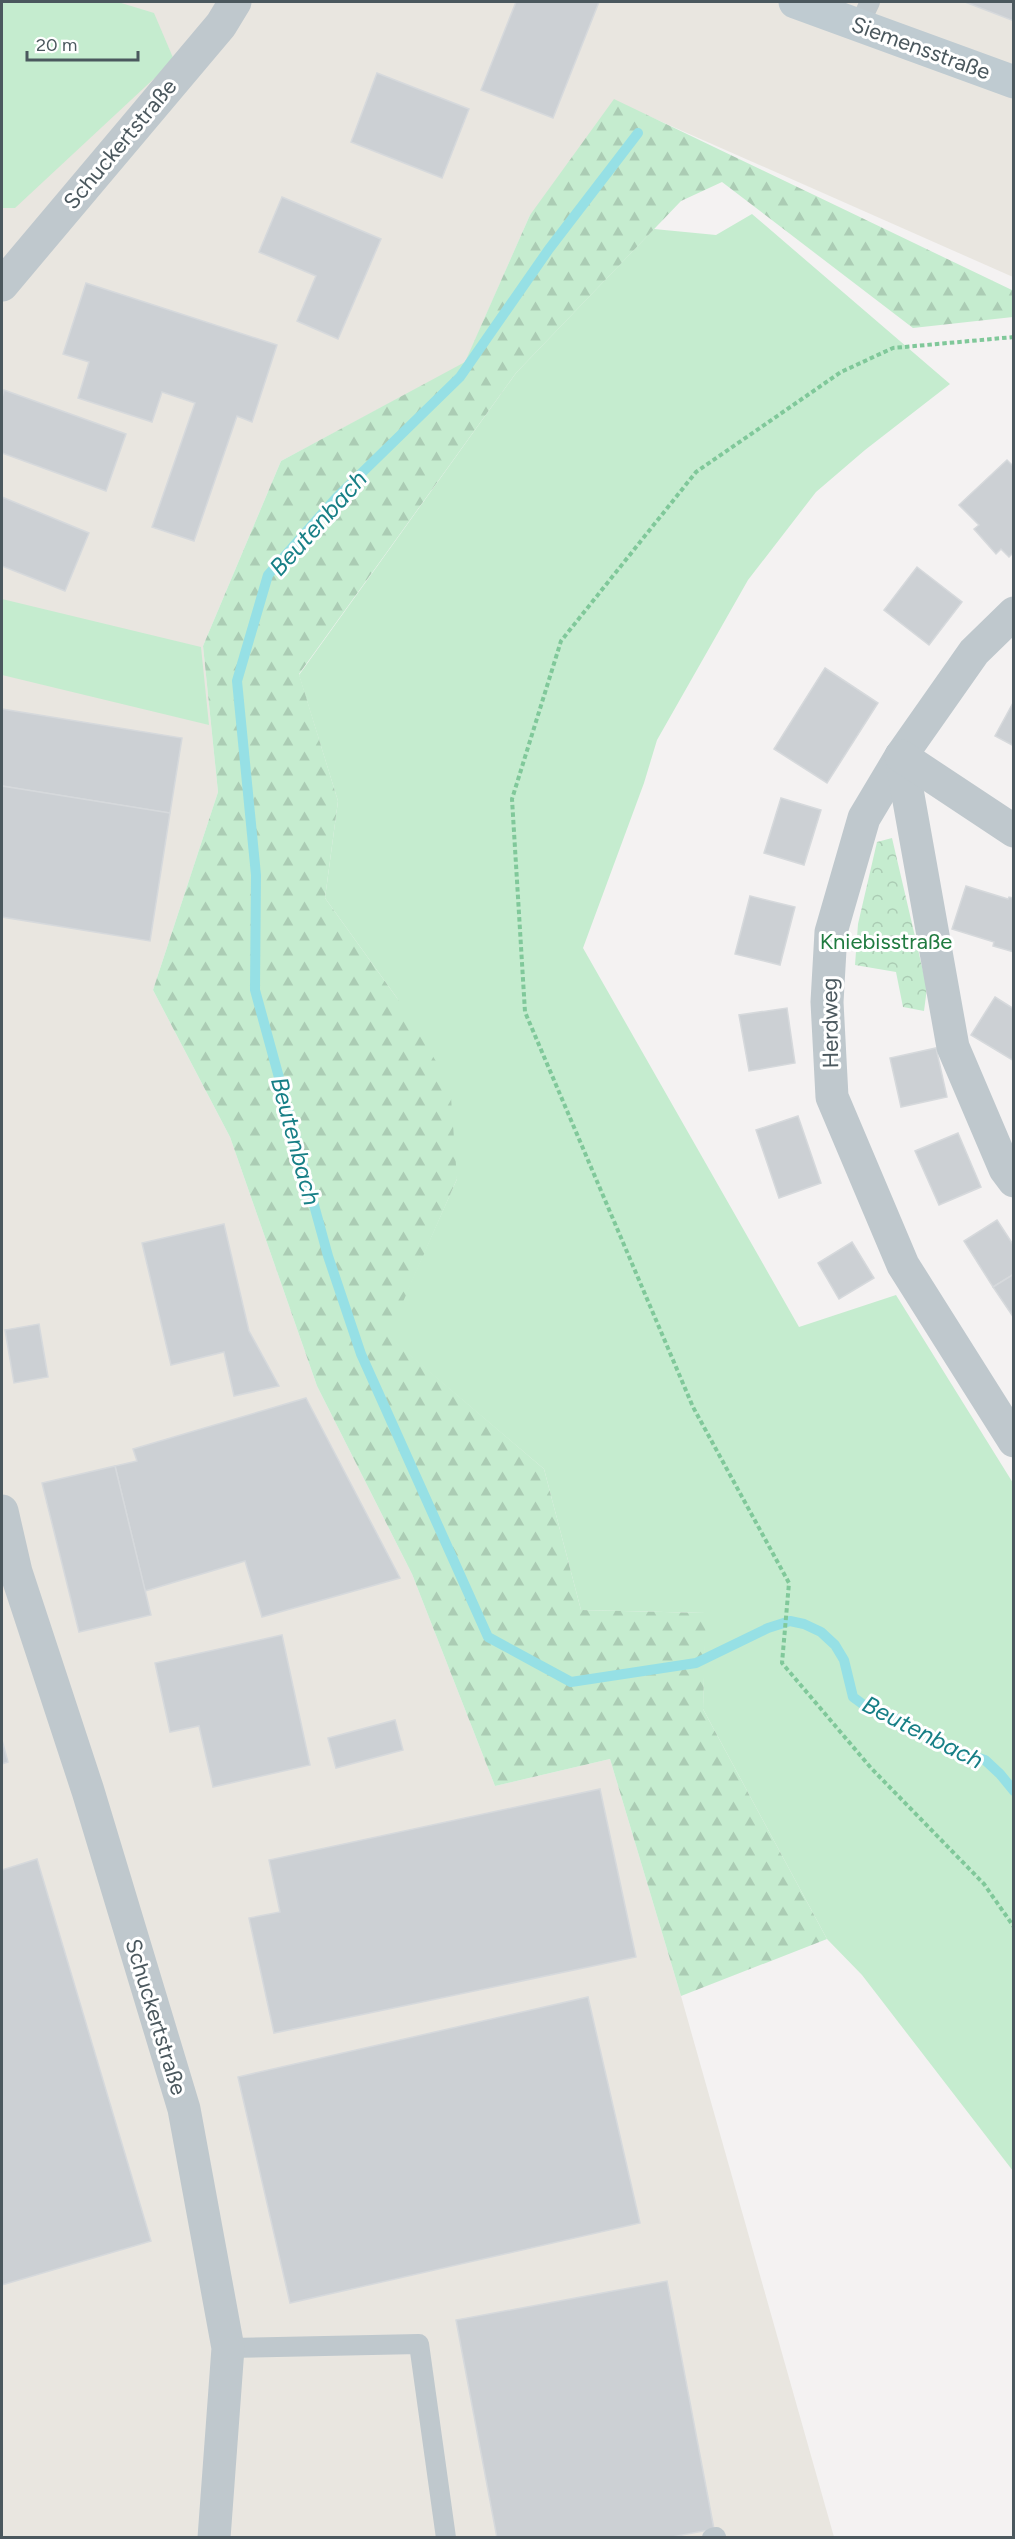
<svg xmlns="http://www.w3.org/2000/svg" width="1015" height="2539" viewBox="0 0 1015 2539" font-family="Figtree,sans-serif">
<defs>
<pattern id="forest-firs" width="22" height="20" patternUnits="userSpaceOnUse" patternTransform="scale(1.5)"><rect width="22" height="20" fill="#c5eccf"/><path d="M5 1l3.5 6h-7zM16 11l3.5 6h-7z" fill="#abccb4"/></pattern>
<pattern id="park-crowns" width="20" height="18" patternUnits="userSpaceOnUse" patternTransform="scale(1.5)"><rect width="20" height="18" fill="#c5eccf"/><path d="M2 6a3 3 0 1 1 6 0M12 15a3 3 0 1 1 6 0" fill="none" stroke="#abccb4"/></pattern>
</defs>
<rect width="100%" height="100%" fill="#f4f2f2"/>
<polygon fill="#e9e6e0" points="2,2 1013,2 1013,277 644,114 530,215 465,363 281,461 203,646 218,792 153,990 230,1137 317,1386 412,1574 495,1786 610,1759 681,1996 834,2537 2,2538"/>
<g fill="#c5eccf">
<polygon points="2,2 118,2 154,13 174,60 15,208 2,208"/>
<polygon points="752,214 950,384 865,450 816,492 748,580 657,740 644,783 583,948 799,1327 896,1295 1013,1483 1013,2171 862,1975 827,1939 703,1709 705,1613 581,1610 544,1469 387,1336 457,1179 397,998 325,898 338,801 299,675 516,373 654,229 716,235"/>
<polygon points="2,599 201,647 209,725 2,675"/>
</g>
<polygon fill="url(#forest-firs)" points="614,99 1014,291 1013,317 913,328 722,182 681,201 516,373 299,674 338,801 325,898 397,998 450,1084 457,1179 388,1336 544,1469 581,1610 706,1613 703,1709 827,1939 681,1996 610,1759 495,1786 412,1574 317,1386 230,1137 153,990 218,792 203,646 281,461 465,362 530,215"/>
<polygon fill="url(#park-crowns)" points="892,838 927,988 924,1011 903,1007 896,972 855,965 858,924 877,842"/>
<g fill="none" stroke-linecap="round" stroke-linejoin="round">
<polyline stroke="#96e0e5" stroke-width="10" points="638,133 549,249 460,377 337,497 268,575 237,681 256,875 255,990 328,1256 361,1354 488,1637 571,1682 696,1663 768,1628 790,1621 804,1624 821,1632 835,1645 844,1660 853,1697 872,1711 895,1718 948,1748 985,1760 1000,1774 1014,1791"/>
</g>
<g fill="#ccd0d4" stroke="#d6d9dc" stroke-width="1.5">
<polygon points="516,2 599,2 553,118 481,90"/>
<polygon points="965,2 1014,2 1014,21"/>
<polygon points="377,73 469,109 442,178 351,142"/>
<polygon points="282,197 381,239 338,339 297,321 316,276 259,252"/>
<polygon points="86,283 277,345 252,422 237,416 194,541 152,527 195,403 162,392 152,422 78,398 89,362 63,354"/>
<polygon points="4,390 126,434 106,491 2,453 2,398"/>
<polygon points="1007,460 1014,467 1014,552 1009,557 1001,549 996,554 974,529 979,525 959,505"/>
<polygon points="2,497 89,533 65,591 2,566"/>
<polygon points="917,567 962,602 929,645 884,610"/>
<polygon points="825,668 878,703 827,783 774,749"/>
<polygon points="1014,701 1014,746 995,736"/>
<polygon points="2,709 182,738 170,813 2,786"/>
<polygon points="2,786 170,813 150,941 2,917"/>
<polygon points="781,798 821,810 804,865 764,853"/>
<polygon points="966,886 1008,899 1009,897 1014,898 1014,952 993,946 994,942 952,929"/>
<polygon points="750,896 795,907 780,965 735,954"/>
<polygon points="995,997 1014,1009 1014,1061 971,1035"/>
<polygon points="787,1008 795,1063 749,1071 739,1015"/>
<polygon points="936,1048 947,1097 901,1107 890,1058"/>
<polygon points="798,1116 821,1183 779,1198 756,1130"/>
<polygon points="958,1133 981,1187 939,1205 915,1151"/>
<polygon points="997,1220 1014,1246 1014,1274 993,1287 964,1241"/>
<polygon points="224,1224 249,1331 279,1386 234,1396 224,1352 171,1365 142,1243"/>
<polygon points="852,1242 874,1278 839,1299 818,1263"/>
<polygon points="1014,1274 1014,1318 993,1287"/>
<polygon points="39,1324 48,1377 14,1383 5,1330"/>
<polygon points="306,1398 400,1578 262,1617 245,1561 145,1591 115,1466 137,1461 133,1449"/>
<polygon points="115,1466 151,1615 79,1632 42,1483"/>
<polygon points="282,1635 310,1765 213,1787 199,1726 170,1732 155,1663"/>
<polygon points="395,1720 403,1750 336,1768 328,1738"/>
<polygon points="2,1740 8,1762 2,1764"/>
<polygon points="600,1789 636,1957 274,2033 249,1918 280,1912 269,1860"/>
<polygon points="37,1859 151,2241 2,2285 2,1870"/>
<polygon points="588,1997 640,2223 290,2303 238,2077"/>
<polygon points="667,2281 714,2529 667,2538 497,2538 456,2320"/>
</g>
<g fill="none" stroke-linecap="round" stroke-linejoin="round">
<polyline stroke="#80c89a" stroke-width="4" stroke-dasharray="4.5 3" stroke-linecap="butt" points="1014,337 893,348 841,372 696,472 561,641 512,799 525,1012 693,1407 789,1583 782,1663 871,1768 984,1884 1014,1927"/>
<g stroke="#bfc8cd" stroke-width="20">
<polyline points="859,25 870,2"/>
<polyline points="228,2348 419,2344 446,2538"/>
<polyline points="712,2538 716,2537"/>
</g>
<g stroke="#bfc8cd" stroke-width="33">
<polyline points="2,285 221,25 235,2"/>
<polyline points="1014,613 974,652 901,756 864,818 831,932 827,1002 832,1097 903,1265 1014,1441"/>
<polyline points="901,756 953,1047 1005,1169 1014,1181"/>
<polyline points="901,756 1014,831"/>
<polyline points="2,1511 16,1572 88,1791 184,2109 228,2348 214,2538"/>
</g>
<polyline stroke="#bfcbd1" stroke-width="33" points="795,2 1014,82"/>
</g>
<g text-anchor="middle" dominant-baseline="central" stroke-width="6" stroke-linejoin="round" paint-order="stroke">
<g font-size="22" fill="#4b585e" stroke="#fff">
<text transform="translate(921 48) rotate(20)">Siemensstraße</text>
<text transform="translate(120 144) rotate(-50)">Schuckertstraße</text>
<text transform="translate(830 1023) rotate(-91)">Herdweg</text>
<text transform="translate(156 2017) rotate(73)">Schuckertstraße</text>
</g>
<g font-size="22" fill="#207b40" stroke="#fff">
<text x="886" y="941">Kniebisstraße</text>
</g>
<g font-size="24" font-style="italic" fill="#177f86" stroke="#fff">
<text transform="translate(318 523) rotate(-48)">Beutenbach</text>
<text transform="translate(296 1141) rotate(75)">Beutenbach</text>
<text transform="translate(923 1732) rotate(27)">Beutenbach</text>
</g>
</g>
<rect width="1015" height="2539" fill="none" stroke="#4b585e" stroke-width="6"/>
<path d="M27 51v9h111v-9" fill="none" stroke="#4b585e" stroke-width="3"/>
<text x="36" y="51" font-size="18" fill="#4b585e" stroke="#ffffff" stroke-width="4.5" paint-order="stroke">20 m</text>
</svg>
